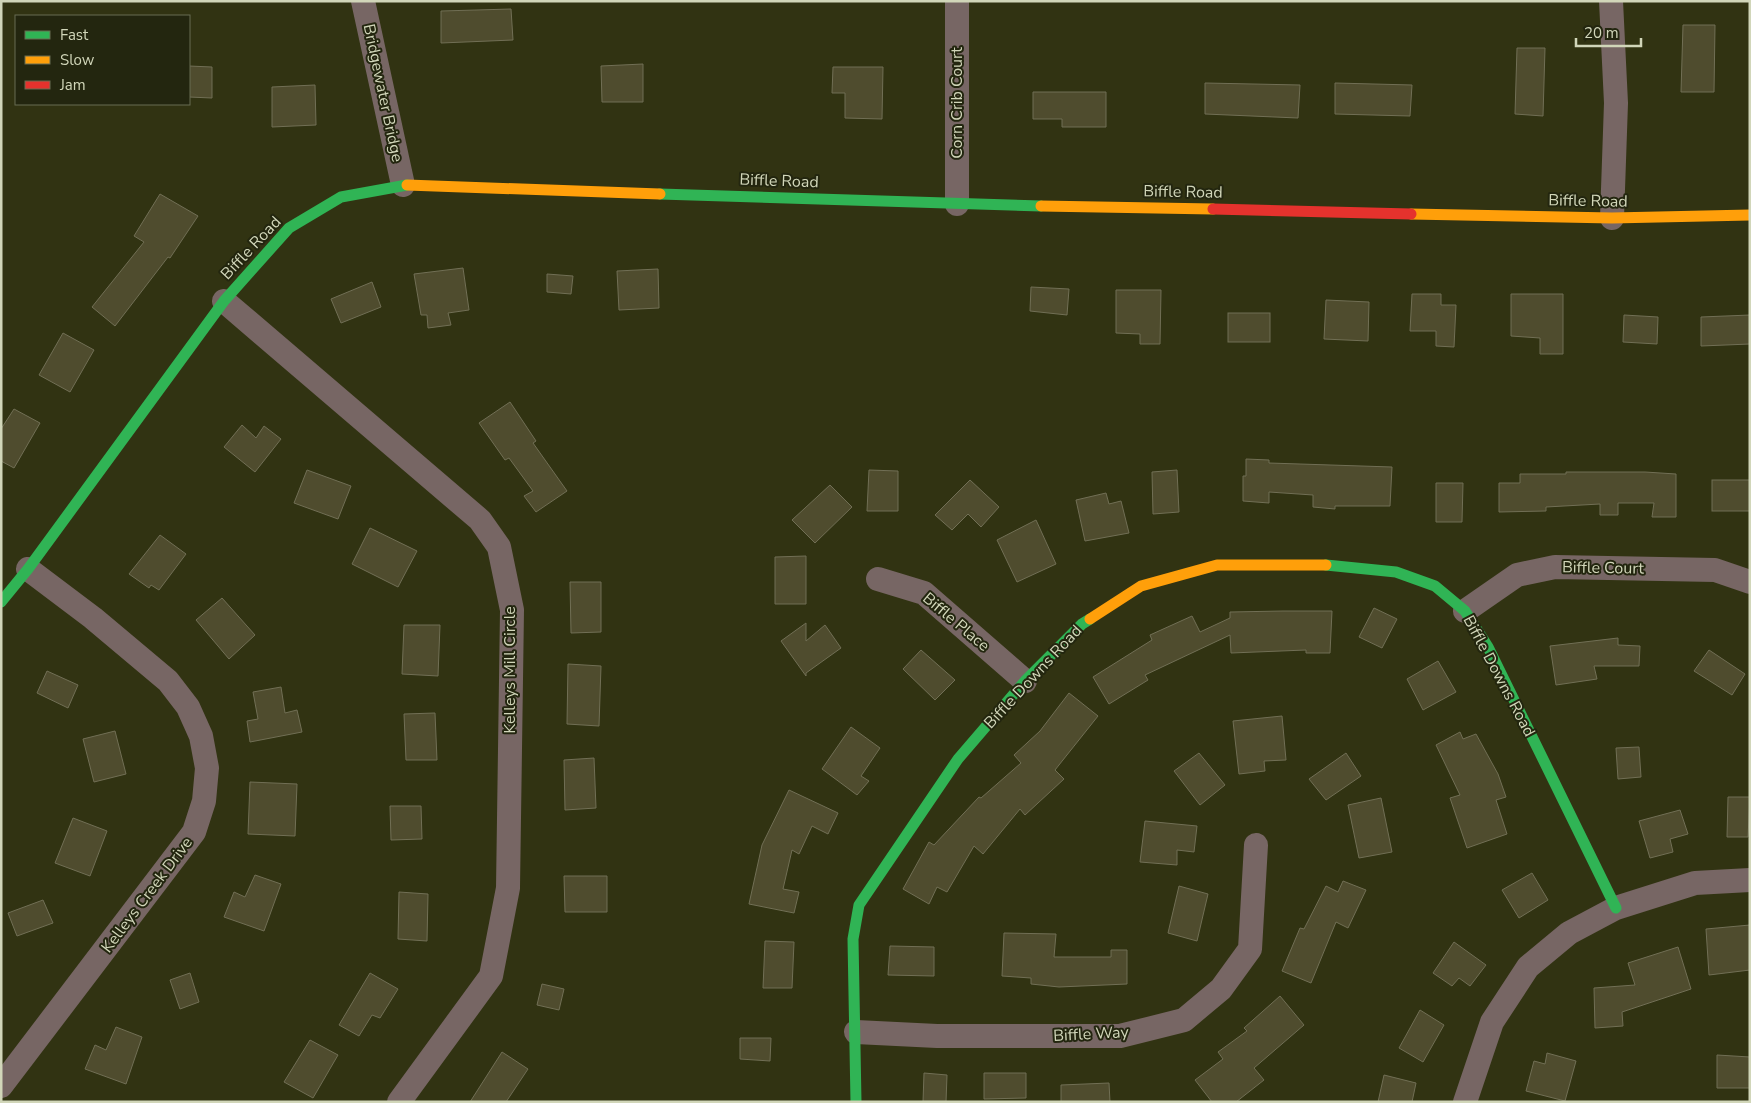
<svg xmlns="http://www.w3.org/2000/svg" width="1751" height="1103" viewBox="0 0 1751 1103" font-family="'Nunito Sans',sans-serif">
<rect width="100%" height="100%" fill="#313312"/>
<g fill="#4f4c2e" stroke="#716f55">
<polygon points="511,9 513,40 441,43 441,11"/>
<polygon points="1683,25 1715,25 1714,92 1681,92"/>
<polygon points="1517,48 1545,48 1543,116 1515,114"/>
<polygon points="643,64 643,102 602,102 601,66"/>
<polygon points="189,66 212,67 212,98 189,97"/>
<polygon points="833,67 883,67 882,119 845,118 845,93 832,93"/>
<polygon points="1205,83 1300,85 1298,118 1205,114"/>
<polygon points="1335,83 1412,85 1410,116 1335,114"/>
<polygon points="315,85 316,125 272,127 272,87"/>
<polygon points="1033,92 1106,92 1106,127 1062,127 1062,119 1033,119"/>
<polygon points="160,194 198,216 170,258 168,257 115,326 92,307 144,242 134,236"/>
<polygon points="463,268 469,310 448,313 451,325 428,328 427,315 421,315 414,274"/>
<polygon points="658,269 659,308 619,310 617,271"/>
<polygon points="547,274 573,276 571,294 547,292"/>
<polygon points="372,282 381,307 341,323 331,299"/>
<polygon points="1031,287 1069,289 1067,315 1030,311"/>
<polygon points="1116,290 1161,290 1160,344 1140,344 1140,334 1116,333"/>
<polygon points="1412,294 1441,294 1441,305 1456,305 1454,347 1436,346 1436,331 1410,331"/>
<polygon points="1511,294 1563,294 1563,354 1540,354 1540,338 1511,336"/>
<polygon points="1326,300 1369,302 1368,341 1324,339"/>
<rect x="1228" y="313" width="42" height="29"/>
<polygon points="1624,315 1658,317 1657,344 1623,342"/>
<polygon points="1750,315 1750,344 1701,346 1701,317"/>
<polygon points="63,333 94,350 70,392 39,375"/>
<polygon points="510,402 536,441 533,443 567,491 536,512 524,496 533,491 509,458 505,460 479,423"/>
<polygon points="14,409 40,423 14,468 1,461 1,429"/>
<polygon points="242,425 256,438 264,426 281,439 255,472 224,447"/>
<polygon points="1246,459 1269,460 1269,463 1392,467 1390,506 1335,506 1335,509 1313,507 1313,495 1269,492 1269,503 1243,501 1243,476 1246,476"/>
<polygon points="307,470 351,486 338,519 294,503"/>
<polygon points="869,470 898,471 898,511 867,511"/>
<polygon points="1177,470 1179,512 1153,514 1152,472"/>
<polygon points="1566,472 1645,472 1676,474 1676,517 1652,517 1654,503 1618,503 1618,515 1600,515 1600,504 1546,507 1546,511 1499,512 1499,483 1520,483 1520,474 1566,474"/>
<polygon points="970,480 999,507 981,527 968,514 952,530 935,515"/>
<rect x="1712" y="480" width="38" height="31"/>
<polygon points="1436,483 1463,483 1462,522 1436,522"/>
<polygon points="830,485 852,507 815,543 792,520"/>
<polygon points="1106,493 1109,504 1121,501 1129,533 1085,541 1076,500"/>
<polygon points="1036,520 1056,564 1017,582 997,540"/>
<polygon points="370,528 417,551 398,587 352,564"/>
<polygon points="160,535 186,554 159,590 151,585 149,588 129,574"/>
<polygon points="806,556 806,604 775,604 775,557"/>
<polygon points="570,582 601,582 601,632 571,633"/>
<polygon points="222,598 255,635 229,659 196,620"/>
<polygon points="1374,608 1397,619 1382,648 1359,637"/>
<polygon points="1283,611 1332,611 1330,653 1306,653 1306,650 1231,653 1230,635 1145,675 1148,680 1109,704 1093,677 1152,640 1150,635 1192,616 1200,632 1230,618 1230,612"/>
<polygon points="806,623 806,641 825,625 841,648 806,673 806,676 781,641"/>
<polygon points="404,625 440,625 438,676 402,674"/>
<polygon points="1618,638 1618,645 1640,646 1639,666 1594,666 1597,679 1556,685 1550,646"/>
<polygon points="921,650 955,680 935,700 903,669"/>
<polygon points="1709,650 1745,674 1732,695 1694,671"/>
<polygon points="1438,661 1456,692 1423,710 1407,679"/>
<polygon points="568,664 601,666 599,726 567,724"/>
<polygon points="47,671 78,685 68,708 37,693"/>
<polygon points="281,687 285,713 297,710 302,732 250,742 247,721 258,719 253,692"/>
<polygon points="1069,693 1098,716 1055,770 1064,779 1025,815 1020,809 983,854 974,846 947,892 937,887 929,904 903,889 929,842 934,845 979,797 981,798 1021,763 1014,755 1040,731"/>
<polygon points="435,713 437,760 406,760 404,714"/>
<polygon points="1282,716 1286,760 1264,761 1265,771 1239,774 1233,721"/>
<polygon points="851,727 880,748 861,776 869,781 857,795 822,769"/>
<polygon points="115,731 126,774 94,782 83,739"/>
<polygon points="1460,732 1463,739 1476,734 1498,774 1506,797 1496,800 1507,834 1467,848 1450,798 1460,795 1436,745"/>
<polygon points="1639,747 1641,777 1618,779 1616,748"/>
<polygon points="1199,753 1225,785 1200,805 1174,771"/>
<polygon points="1346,753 1361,776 1326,800 1309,779"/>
<polygon points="594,758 596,808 565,810 564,760"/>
<polygon points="250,782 297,784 295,836 248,834"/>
<polygon points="789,790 838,813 828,834 812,826 799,854 792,850 783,889 799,892 794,913 749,904 762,845"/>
<polygon points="1728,797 1750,797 1748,837 1727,837"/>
<polygon points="1381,798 1392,852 1359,858 1348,805"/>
<polygon points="390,806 421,806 422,839 391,840"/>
<polygon points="1680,810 1688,834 1670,839 1673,852 1650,858 1639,821"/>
<polygon points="73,818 107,831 90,876 55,863"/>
<polygon points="1145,821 1197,826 1194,852 1177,850 1177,865 1140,862"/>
<polygon points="1532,873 1548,900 1519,918 1502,890"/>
<polygon points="255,875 281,884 264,931 224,917 234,892 245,897"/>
<polygon points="564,876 607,876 607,912 565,912"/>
<polygon points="1343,881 1366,890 1348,928 1336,922 1311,983 1282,971 1300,928 1304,929 1326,886 1338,892"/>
<polygon points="1179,886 1208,894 1197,941 1168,933"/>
<polygon points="399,892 428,894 427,941 398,939"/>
<polygon points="43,900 53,923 17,936 8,913"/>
<polygon points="1750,925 1750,970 1709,975 1706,929"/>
<polygon points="1004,933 1056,934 1054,957 1111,957 1111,950 1127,950 1127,984 1059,987 1031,984 1031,978 1002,976"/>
<polygon points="765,941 794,942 792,988 763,988"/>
<polygon points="1454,942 1486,965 1470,986 1459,978 1452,986 1433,973"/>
<polygon points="890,946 934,947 934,976 888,975"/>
<polygon points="1678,947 1691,989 1622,1012 1623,1026 1595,1028 1594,988 1635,985 1628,963"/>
<polygon points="190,973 199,1002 180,1009 170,980"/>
<polygon points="370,973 398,989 380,1018 372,1015 359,1036 339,1025"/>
<polygon points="542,984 564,989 559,1010 537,1005"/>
<polygon points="1280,996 1304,1025 1254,1068 1264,1080 1236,1102 1212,1102 1195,1080 1223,1059 1218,1052 1247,1031 1244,1028"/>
<polygon points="1420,1010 1444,1025 1423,1062 1399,1048"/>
<polygon points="116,1027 142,1037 126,1084 85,1069 95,1045 106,1050"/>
<polygon points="740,1038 771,1038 770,1061 740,1059"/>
<polygon points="310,1040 338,1055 313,1098 284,1082"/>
<polygon points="502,1052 528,1069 506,1102 470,1102"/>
<polygon points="1547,1053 1576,1061 1565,1101 1526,1091 1534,1061 1545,1064"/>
<polygon points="1717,1055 1750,1057 1750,1088 1717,1088"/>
<polygon points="924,1073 947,1075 946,1102 923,1102"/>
<polygon points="984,1073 1026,1073 1026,1098 984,1099"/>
<polygon points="1384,1075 1416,1083 1412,1102 1378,1102"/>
<polygon points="1109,1083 1110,1102 1061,1102 1061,1085"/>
</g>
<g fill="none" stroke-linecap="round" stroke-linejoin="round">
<g stroke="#776664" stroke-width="24">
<polyline points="363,1 403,185"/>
<polyline points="1611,1 1616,103 1612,218"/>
<polyline points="957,204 957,1"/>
<polyline points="224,301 480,520 499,547 512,610 508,888 491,976 399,1102"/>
<polyline points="878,579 924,593 1025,681"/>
<polyline points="1465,611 1517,575 1555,567 1715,570 1750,582"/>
<polyline points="856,1032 937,1036 1120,1036 1184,1020 1221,989 1250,949 1256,845"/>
<polyline points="1,1086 194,832 204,801 207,768 201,736 188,707 168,681 93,618 28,569"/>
<polyline points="1465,1102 1492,1022 1528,967 1569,933 1616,908 1695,883 1750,880"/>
</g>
<g stroke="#30b455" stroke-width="11">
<polyline points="660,194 1041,206"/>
<polyline points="1326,565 1396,572 1435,586 1465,611 1488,647 1616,908"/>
<polyline points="1,602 28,569 224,301 289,228 341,197 407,185"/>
<polyline points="856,1102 853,939 859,905 958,759 1025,681 1082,624 1090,619"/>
</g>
<g stroke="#ff9f0a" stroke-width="11">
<polyline points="407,185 660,194"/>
<polyline points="1041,206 1213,209"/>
<polyline points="1411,214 1612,218 1750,215"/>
<polyline points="1090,619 1141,586 1217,565 1326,565"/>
</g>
<polyline stroke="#e5322d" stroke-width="11" points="1213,209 1411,214"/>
</g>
<g text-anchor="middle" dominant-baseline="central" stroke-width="4" stroke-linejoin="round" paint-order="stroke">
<g font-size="16" fill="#d1d6b9" stroke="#23260f">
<text transform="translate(383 93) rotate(78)">Bridgewater Bridge</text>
<text transform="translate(957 103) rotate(-90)">Corn Crib Court</text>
<text transform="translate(779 181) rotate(2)">Biffle Road</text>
<text transform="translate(1183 192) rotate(1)">Biffle Road</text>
<text transform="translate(1588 201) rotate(1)">Biffle Road</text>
<text transform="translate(251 248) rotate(-47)">Biffle Road</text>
<text transform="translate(1603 568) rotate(1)">Biffle Court</text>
<text transform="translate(956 622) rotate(40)">Biffle Place</text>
<text transform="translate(510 670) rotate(-90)">Kelleys Mill Circle</text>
<text transform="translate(1499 676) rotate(62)">Biffle Downs Road</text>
<text transform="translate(1033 677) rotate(-47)">Biffle Downs Road</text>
<text transform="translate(147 895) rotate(-53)">Kelleys Creek Drive</text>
<text transform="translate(1091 1034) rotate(-3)">Biffle Way</text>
</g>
</g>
<rect width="1751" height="1103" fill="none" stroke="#d1d6b9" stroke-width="5"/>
<rect x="15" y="15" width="175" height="90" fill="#23260f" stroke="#696c53"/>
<rect x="25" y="31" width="25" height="8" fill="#30b455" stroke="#696c53"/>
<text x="60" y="40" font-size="15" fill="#d1d6b9">Fast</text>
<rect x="25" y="56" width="25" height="8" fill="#ff9f0a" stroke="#696c53"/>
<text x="60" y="65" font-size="15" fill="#d1d6b9">Slow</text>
<rect x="25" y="81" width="25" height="8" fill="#e5322d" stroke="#696c53"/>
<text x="60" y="90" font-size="15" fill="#d1d6b9">Jam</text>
<path d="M1576 38v8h65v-8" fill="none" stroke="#d1d6b9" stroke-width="2.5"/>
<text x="1584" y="38" font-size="15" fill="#d1d6b9" stroke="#23260f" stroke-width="4" paint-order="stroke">20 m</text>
</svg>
